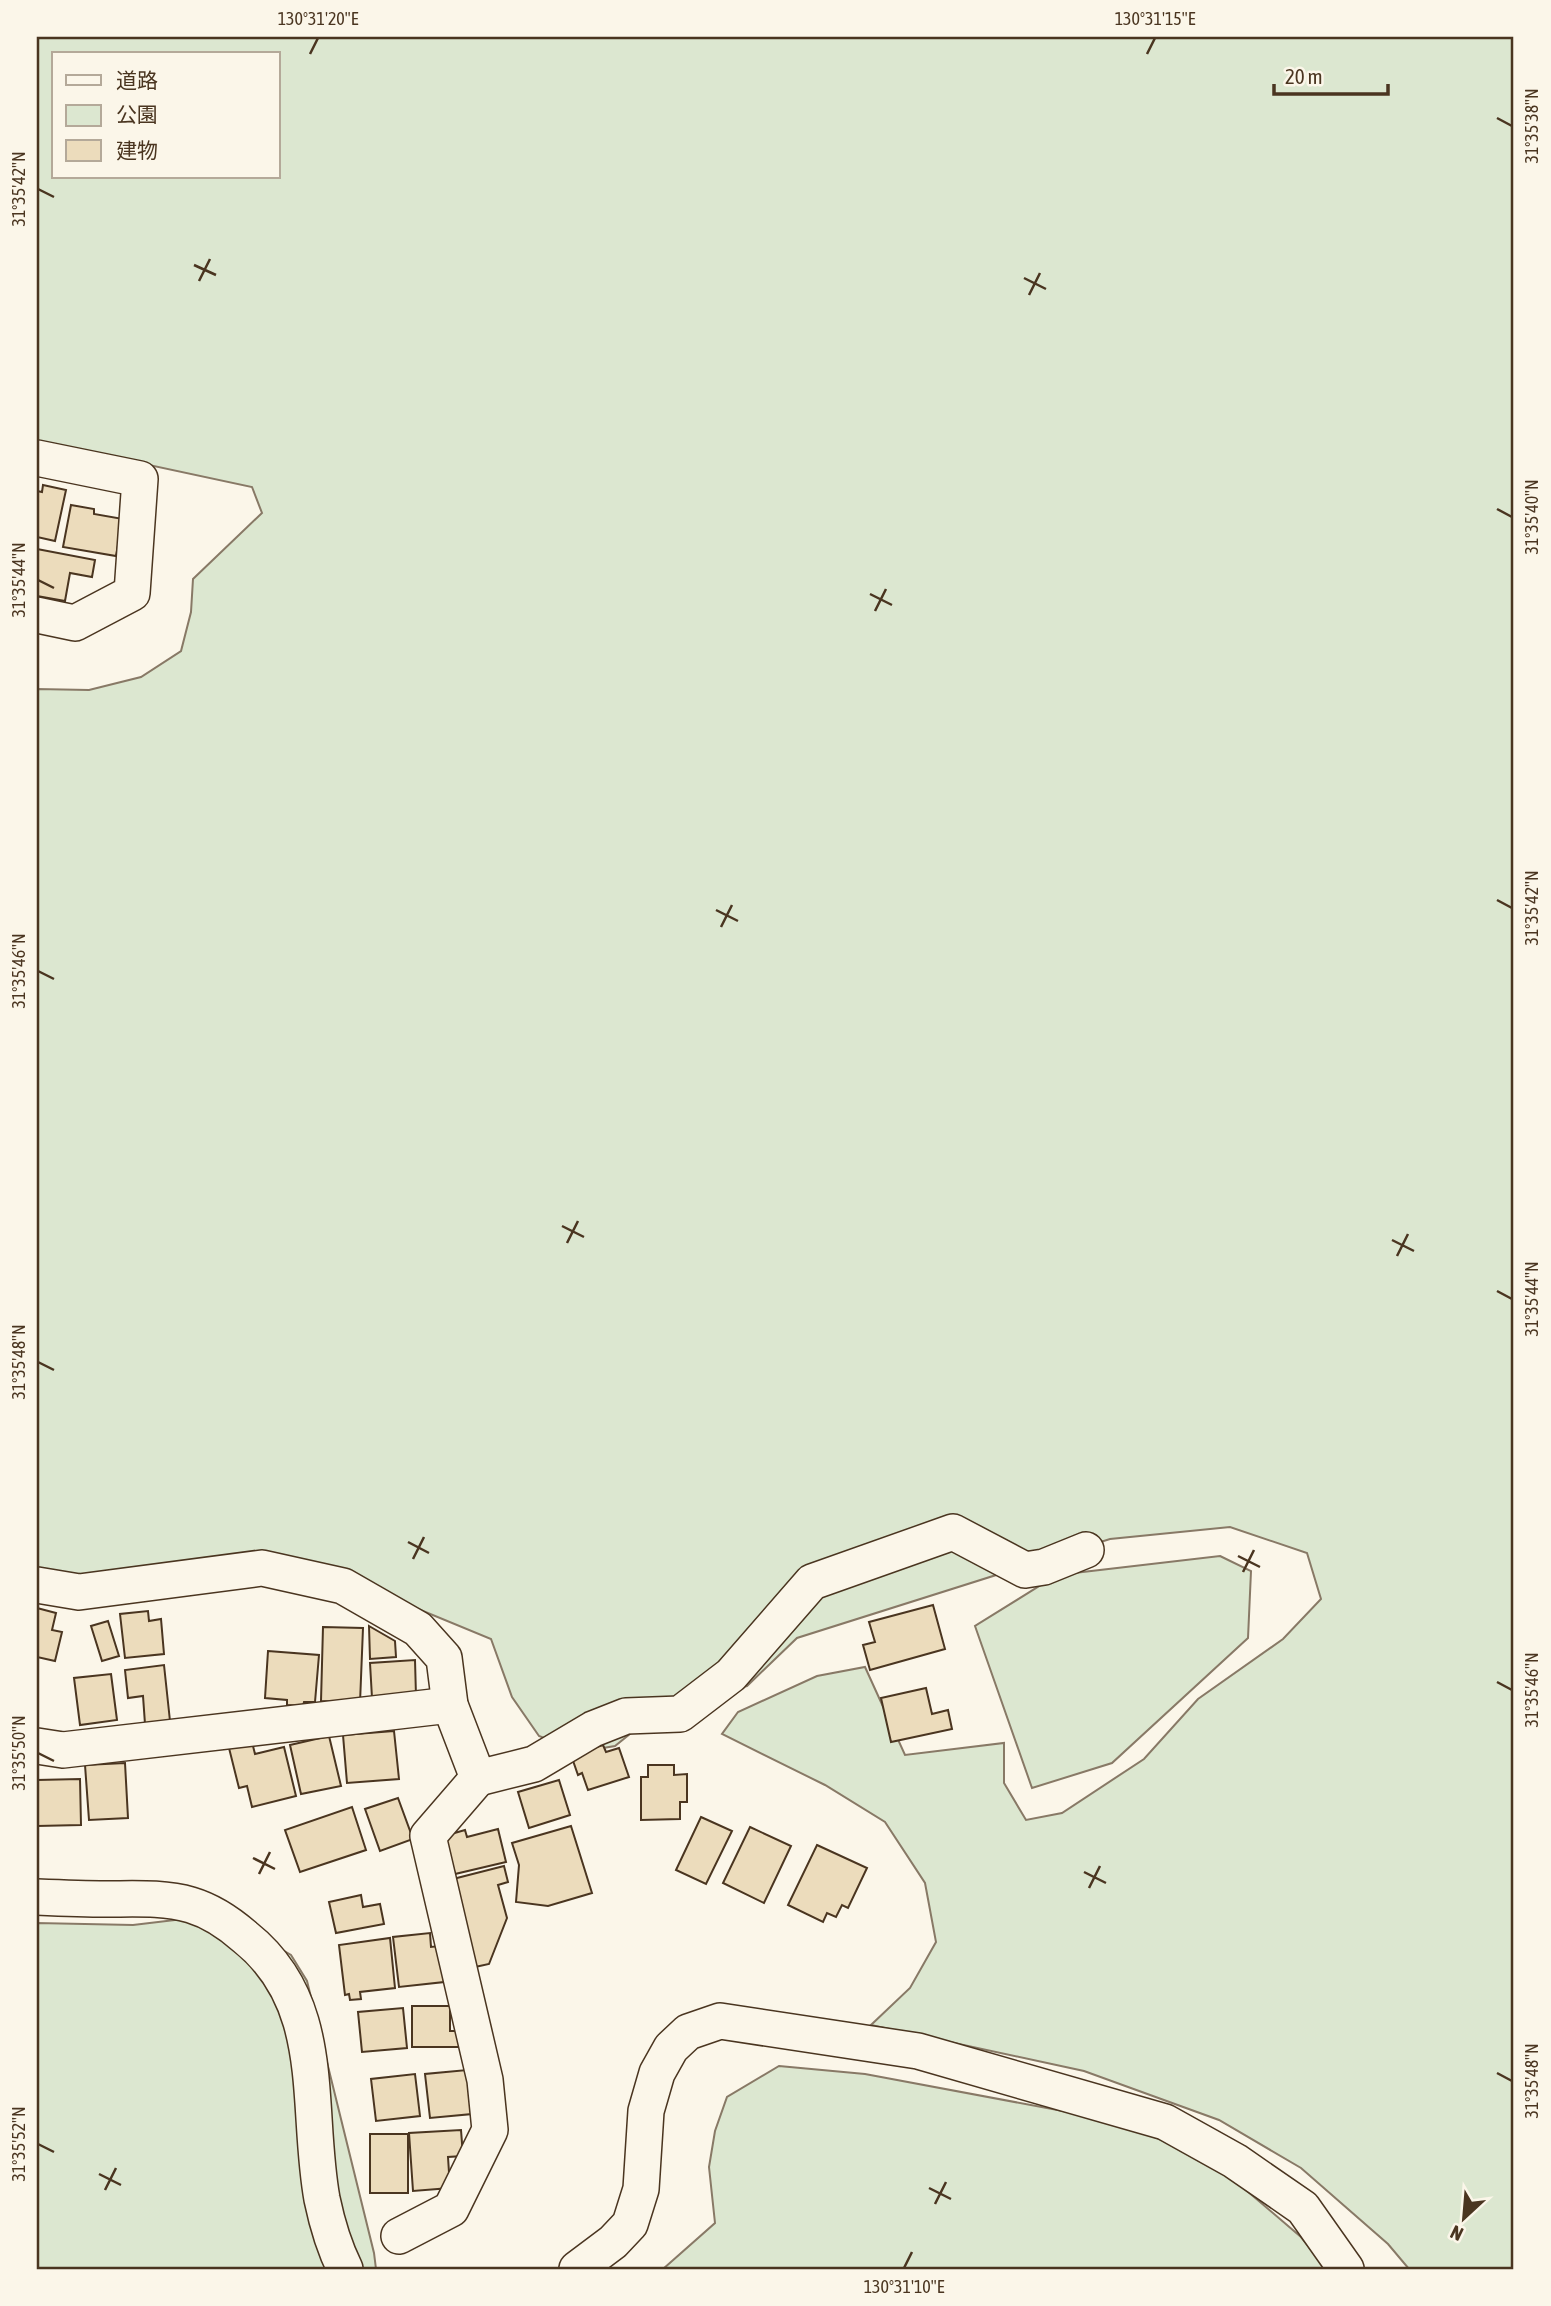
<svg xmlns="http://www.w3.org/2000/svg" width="1551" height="2306" viewBox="0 0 1551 2306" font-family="'Asap Condensed','Noto Sans JP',sans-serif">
<rect width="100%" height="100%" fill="#fbf6e9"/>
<g fill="#dce7d0" stroke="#887966" stroke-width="2" fill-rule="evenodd">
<path d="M37 37H1514V2269H1409L1388 2244 1301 2168 1219 2120 1084 2071 871 2025 910 1988 936 1942 925 1883 885 1822 825 1785 722 1734 738 1712 817 1676 865 1667 905 1755 1004 1743V1783L1026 1820 1062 1813 1144 1759 1198 1699 1283 1639 1321 1599 1307 1553 1230 1527 1110 1539 797 1638 747 1686 700 1697 651 1717 615 1746 579 1752 539 1736 512 1697 491 1639 348 1580H82L37 1572V689L89 690 141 677 181 651 191 612 193 579 262 513 252 487 37 441ZM54 54H278V177H54Z"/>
<polygon points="1220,1556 1251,1571 1248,1638 1112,1763 1032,1788 975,1626 1057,1575"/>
<polygon points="200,1917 251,1932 291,1955 307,1981 374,2253 376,2269 37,2269 37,1923 133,1925"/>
<polygon points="779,2066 865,2074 1111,2120 1185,2149 1233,2179 1301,2237 1327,2269 663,2269 715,2223 709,2167 715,2131 727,2097"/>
</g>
<g fill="#ecdcbc" stroke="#4a3520" stroke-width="2">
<polygon points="43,485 66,490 55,541 37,537 37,491 42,492"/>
<polygon points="71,505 94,509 94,514 123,519 116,556 63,547"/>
<polygon points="37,549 95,560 92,577 70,573 65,601 37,596"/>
<polygon points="933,1605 945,1649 870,1670 863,1645 875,1642 869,1622"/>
<polygon points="37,1608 56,1613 52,1630 62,1632 55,1661 37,1657"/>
<polygon points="148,1611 149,1621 161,1619 164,1654 125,1658 120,1614"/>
<polygon points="108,1621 119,1656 102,1661 91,1626"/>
<polygon points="369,1626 395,1641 396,1657 370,1659"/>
<polygon points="323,1627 363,1628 360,1703 321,1701"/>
<polygon points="268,1651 319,1655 315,1702 304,1702 303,1706 287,1705 287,1700 265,1698"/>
<polygon points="415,1660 416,1696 372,1698 370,1663"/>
<polygon points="164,1665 170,1721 145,1724 143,1696 128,1698 125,1670"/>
<polygon points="111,1674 117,1720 80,1725 74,1678"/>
<polygon points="926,1688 932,1714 948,1710 952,1729 891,1742 881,1698"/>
<polygon points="394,1731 399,1779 347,1783 343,1735"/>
<polygon points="329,1736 341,1786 301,1794 290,1745"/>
<polygon points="252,1742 255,1754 284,1747 296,1796 252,1807 247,1786 239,1788 229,1748"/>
<polygon points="603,1745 606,1752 619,1748 629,1777 588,1790 582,1773 578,1775 571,1755"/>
<polygon points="125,1763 128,1818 89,1820 85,1765"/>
<polygon points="648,1765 674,1765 674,1775 687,1774 687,1802 680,1802 680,1819 641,1820 641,1777 648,1777"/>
<polygon points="80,1779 81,1825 37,1826 37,1780"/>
<polygon points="559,1780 570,1815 529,1828 518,1792"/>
<polygon points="398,1798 413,1839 380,1851 365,1809"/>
<polygon points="352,1807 366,1850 300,1872 285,1830"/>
<polygon points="701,1817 732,1831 706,1884 676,1870"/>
<polygon points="571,1826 592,1893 548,1906 516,1902 519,1865 512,1843"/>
<polygon points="750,1827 791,1846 764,1903 723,1883"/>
<polygon points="498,1829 506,1862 455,1874 444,1836 465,1830 467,1837"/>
<polygon points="817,1845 867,1868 848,1908 842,1905 836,1917 827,1913 823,1922 788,1905"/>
<polygon points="504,1866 508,1882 498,1885 507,1918 489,1964 475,1967 453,1879"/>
<polygon points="361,1895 363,1907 380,1904 384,1924 336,1933 329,1902"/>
<polygon points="430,1933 431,1947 439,1946 444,1982 399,1987 393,1937"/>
<polygon points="390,1938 395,1988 360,1992 361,1999 350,2000 349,1994 345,1995 339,1945"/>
<polygon points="412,2006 450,2006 450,2031 460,2031 460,2047 412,2047"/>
<polygon points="403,2008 407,2048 362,2052 358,2012"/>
<polygon points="467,2070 472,2114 430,2118 425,2074"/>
<polygon points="415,2074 420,2116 376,2121 371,2079"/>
<polygon points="461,2130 463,2156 448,2157 450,2188 413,2191 409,2133"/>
<rect x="370" y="2134" width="38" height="59"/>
</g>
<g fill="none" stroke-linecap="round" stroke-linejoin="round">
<g stroke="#4a3520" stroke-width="38">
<g id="street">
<polyline points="37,458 140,479 132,593 75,623 37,615"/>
<polyline points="37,1585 79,1592 262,1568 343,1586 418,1629 444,1658 450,1705 478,1778 428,1836 485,2080 490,2130 451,2209 399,2236"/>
<polyline points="37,1746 63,1750 450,1705"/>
<polyline points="478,1778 534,1764 593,1729 626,1716 680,1714 731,1675 812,1582 953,1532 1025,1570 1044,1567 1086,1550"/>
<path d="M37 1897C60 1898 83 1899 106 1899 134 1899 163 1897 191 1905 211 1911 229 1923 245 1937 329 2004 305 2106 322 2199 327 2223 334 2247 345 2269"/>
<polyline points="577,2269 613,2242 630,2224 641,2189 646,2111 657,2073 671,2048 688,2032 720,2021 918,2051 1165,2122 1235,2161 1303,2208 1346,2269"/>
</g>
</g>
<use href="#street" stroke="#fbf6e9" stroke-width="35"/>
</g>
<path fill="none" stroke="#4a3520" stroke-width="2.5" d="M310 54 318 38M1147 54 1155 38M1497 118 1512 126M38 189 54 197M194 265 216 275M1024 278 1046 289M199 281 210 259M1029 295 1040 273M1497 509 1512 517M38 580 54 588M870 594 892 605M875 611 886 589M1497 900 1512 908M716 910 738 921M721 927 732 905M38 971 54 979M562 1226 584 1237M1392 1240 1414 1251M567 1243 578 1221M1397 1256 1408 1234M1497 1291 1512 1299M38 1362 54 1370M408 1542 429 1553M1238 1556 1260 1567M413 1559 424 1537M1243 1572 1254 1550M1497 1682 1512 1690M38 1753 54 1761M253 1858 275 1869M1084 1872 1106 1883M259 1874 270 1852M1089 1888 1100 1866M1497 2073 1512 2081M38 2144 54 2152M99 2174 121 2185M929 2188 951 2199M105 2190 116 2168M935 2204 946 2182M904 2268 912 2252"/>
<rect width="1551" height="2306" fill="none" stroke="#fbf6e9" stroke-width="77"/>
<rect x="52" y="52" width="228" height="126" fill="#fbf6e9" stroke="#b4a999" stroke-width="2"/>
<rect x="66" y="75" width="35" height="10" fill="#fbf6e9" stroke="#b4a999" stroke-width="2"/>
<text x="116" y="88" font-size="21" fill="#4a3520">道路</text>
<rect x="66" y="105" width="35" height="21" fill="#dce7d0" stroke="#b4a999" stroke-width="2"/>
<text x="116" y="122" font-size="21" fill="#4a3520">公園</text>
<rect x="66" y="140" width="35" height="21" fill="#ecdcbc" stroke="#b4a999" stroke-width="2"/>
<text x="116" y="158" font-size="21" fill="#4a3520">建物</text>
<g transform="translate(1464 2218) rotate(206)" stroke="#fbf6e9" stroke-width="5" paint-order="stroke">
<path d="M0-5L12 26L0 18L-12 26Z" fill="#4a3520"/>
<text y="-10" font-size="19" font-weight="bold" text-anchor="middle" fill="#4a3520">N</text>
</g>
<path d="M1274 84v10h114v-10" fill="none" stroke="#4a3520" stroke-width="3.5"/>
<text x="1285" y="84" font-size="21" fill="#4a3520" stroke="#fbf6e9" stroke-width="5" paint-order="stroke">20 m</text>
<rect x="38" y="38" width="1474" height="2230" fill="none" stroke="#4a3520" stroke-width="2.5"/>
<g font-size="18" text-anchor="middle" fill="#4a3520">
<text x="318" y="25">130°31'20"E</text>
<text x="1155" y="25">130°31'15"E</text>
<text transform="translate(1532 126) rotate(-90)" y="6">31°35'38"N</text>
<text transform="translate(19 189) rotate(-90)" y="6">31°35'42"N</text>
<text transform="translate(1532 517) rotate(-90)" y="6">31°35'40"N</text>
<text transform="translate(19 580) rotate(-90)" y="6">31°35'44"N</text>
<text transform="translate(1532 908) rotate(-90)" y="6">31°35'42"N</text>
<text transform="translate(19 971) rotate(-90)" y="6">31°35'46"N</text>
<text transform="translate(1532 1299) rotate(-90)" y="6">31°35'44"N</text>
<text transform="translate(19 1362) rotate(-90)" y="6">31°35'48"N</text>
<text transform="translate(1532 1690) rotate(-90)" y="6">31°35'46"N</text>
<text transform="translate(19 1753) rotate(-90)" y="6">31°35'50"N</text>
<text transform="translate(1532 2081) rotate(-90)" y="6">31°35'48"N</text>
<text transform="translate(19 2144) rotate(-90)" y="6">31°35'52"N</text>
<text x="904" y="2293">130°31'10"E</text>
</g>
</svg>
